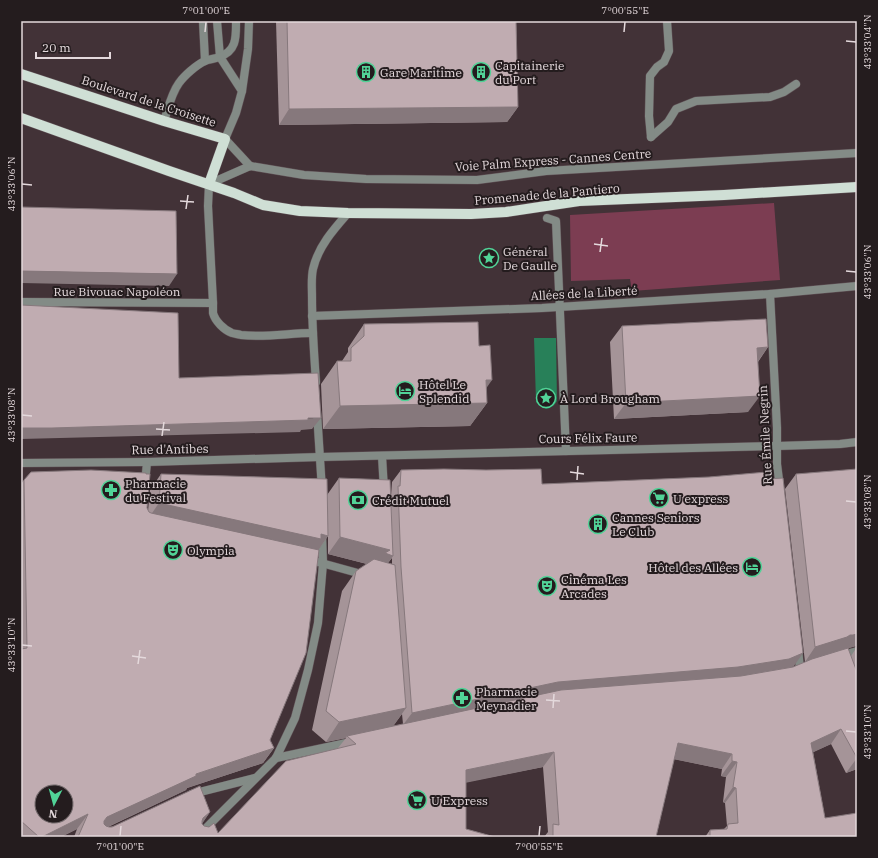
<svg xmlns="http://www.w3.org/2000/svg" width="878" height="858" viewBox="0 0 878 858" font-family="'IBM Plex Serif',serif">
<rect width="100%" height="100%" fill="#423237"/>
<polygon fill="#7c3d52" points="774,203 780,280 632,291 630,279 571,281 570,215"/>
<path fill="#288059" d="M534 338H556L557 401C554 406 551 408 546 409L539 405 536 402Z"/>
<g fill="none" stroke-linecap="round" stroke-linejoin="round">
<g stroke="#5f5055" stroke-width="9">
<g id="service">
<polyline points="203,21 205,61"/>
<polyline points="217,21 220,57 242,91 236,113 225,139 250,166"/>
<polyline points="242,91 248,49 249,21"/>
<path d="M164 121C168 109 171 94 179 83 184 76 196 65 205 61 209 59 215 59 219 57 237 51 236 37 236 21"/>
<polyline points="651,137 668,122 676,109 696,101 770,97 784,92 796,84"/>
<polyline points="651,137 649,116 650,76 657,67 664,62 669,51 667,21"/>
<polyline points="250,166 304,175 366,179 477,180 546,171 857,153"/>
<polyline points="209,184 250,166"/>
</g>
</g>
<g stroke="#5f5055" stroke-width="9">
<g id="pedestrian">
<path d="M209 184 208 206 213 303C213 306 213 310 213 313 215 321 224 330 232 333 235 334 238 334 241 335 265 338 289 333 313 333"/>
<polyline points="547,218 556,221 566,451"/>
<polyline points="770,294 777,428 777,464 780,488"/>
<polyline points="21,302 213,303"/>
<polyline points="312,316 542,308 770,294 857,286"/>
<polyline points="382,456 384,490"/>
<polyline points="320,457 777,446 840,444 857,442"/>
<polyline points="145,484 147,462"/>
<polyline points="307,559 365,575"/>
<polyline points="798,648 800,669"/>
<polyline points="839,656 857,651"/>
<polyline points="276,758 351,742"/>
<polyline points="192,794 255,778"/>
</g>
</g>
<g stroke="#5f5055" stroke-width="9">
<g id="tertiary">
<path d="M316 382C314 354 312 325 312 297 312 288 311 278 313 269 318 247 333 230 348 213"/>
<polyline points="317,412 322,490"/>
<polyline points="21,463 147,462 320,457"/>
<polyline points="197,837 276,758 295,718 308,670 318,623 323,563 322,534"/>
</g>
</g>
<g stroke="#5f5055" stroke-width="11">
<g id="primary">
<polyline points="21,74 164,121 225,139 209,184"/>
<polyline points="21,118 169,171 234,193 263,205 300,211 348,213 471,214 506,212 579,201 724,195 857,187"/>
</g>
</g>
<use href="#service" stroke="#838b86" stroke-width="8"/>
<use href="#pedestrian" stroke="#838b86" stroke-width="8"/>
<use href="#tertiary" stroke="#838b86" stroke-width="8"/>
<use href="#primary" stroke="#cfdfd5" stroke-width="10"/>
</g>
<g fill="#a59498" fill-rule="evenodd">
<polygon points="276,21 516,21 518,107 507,122 279,125"/>
<polygon points="364,324 479,346 486,389 487,403 470,426 323,429 321,384 337,361 342,361 348,352 348,348"/>
<polygon points="622,326 768,347 758,362 748,412 614,419 610,342"/>
<path d="M401 470 542 484 794 666 788 668 793 667 812 660 805 662 785 489 796 474 856 646 848 648 851 656 857 647V769L846 773 831 744 813 752 825 818 857 837H705L710 830 724 829 727 826 725 803 723 802 726 777 721 776 722 769 674 759 656 837H544L548 832 543 767 466 782V829L495 837H74L77 829 61 837H21V484L24 480 147 508 148 511 150 490 161 474 327 495 339 478 391 496 392 482ZM328 536V554L367 564 356 571 342 591 312 730 326 742 346 738 338 748 218 833 204 826 202 824V823L210 812 109 827H108L186 790 187 788 263 763 274 748 270 740 318 550ZM392 558V564L388 563ZM402 714 403 724 393 726Z"/>
</g>
<g fill="#86787c">
<polygon points="518,107 507,122 279,125 289,109"/>
<polygon points="21,271 177,274 169,286 21,283"/>
<polygon points="768,347 756,364 757,348"/>
<polygon points="486,380 492,380 476,403 487,403 470,426 323,429 340,406"/>
<polygon points="760,396 748,412 614,419 626,403"/>
<polygon points="321,418 312,429 301,430 300,432 21,439 21,428"/>
<polygon points="159,503 321,534 328,536 317,552 148,519"/>
<polygon points="340,537 390,550 393,556 381,573 375,566 328,554"/>
<polygon points="857,634 857,646 856,646 843,650 840,650 837,652 805,662 815,647 850,635"/>
<polygon points="803,653 794,666 780,672 403,725 412,713 558,682"/>
<polygon points="406,708 392,728 347,736 346,738 326,742 339,722"/>
<polygon points="841,729 831,744 801,758 811,743"/>
<polygon points="678,743 732,754 722,769 668,758"/>
<polygon points="274,748 263,763 187,788 186,790 97,832 107,817 196,774"/>
<polygon points="554,752 543,767 455,785 466,770"/>
<polygon points="857,758 857,769 846,773"/>
<polygon points="732,761 737,762 726,777 721,776"/>
<polygon points="733,787 736,788 725,803 723,802"/>
<polygon points="210,812 200,827 203,818"/>
<polygon points="88,814 77,829 61,837 42,837"/>
</g>
<g fill="#c0acb1" stroke="#86787c" fill-rule="evenodd">
<polygon points="287,21 516,21 518,107 289,109"/>
<polygon points="21,207 176,211 177,274 21,271"/>
<polygon points="21,305 178,313 179,378 318,373 321,418 308,418 308,420 52,428 21,428"/>
<polygon points="766,319 768,347 757,348 760,396 626,403 622,326"/>
<polygon points="478,322 479,346 490,345 492,380 486,380 487,403 340,406 337,361 351,361 351,348 364,336 364,324"/>
<polygon points="444,469 486,470 541,469 542,484 709,477 767,472 768,479 783,478 803,653 789,659 738,667 558,682 412,713 401,567 398,486 400,486 401,470"/>
<polygon points="857,469 857,634 853,635 850,635 847,637 815,647 796,474"/>
<path d="M91 470 146 473V474H150L147 508 149 512 151 513 319 550 306 653 270 740 274 748 196 774V776L107 817 104 821V824L106 826 109 827H112L200 786 210 812 203 818 202 821V824L204 826 209 827 214 823 218 833 286 761 356 744 347 736 561 690 741 676 793 667 812 659 848 648 857 672V758L841 729 811 743 825 818 857 813V837H710V830L727 829 728 824 738 823 736 788 733 787 737 762 732 761V754L678 743 656 837H553V824L559 825 554 752 466 770V829L495 837H78L88 814 42 837H39L21 821V649L27 648 24 480 31 472ZM42 792H66V816H42Z"/>
<polygon points="161,474 327,479 328,536 321,534 321,539 159,503"/>
<polygon points="339,478 390,480 393,556 385,553 390,550 340,537"/>
<polygon points="374,559 395,565 406,708 339,722 326,711 356,571"/>
</g>
<path fill="none" stroke="#e4d9dc" stroke-width="1.5" d="M205 32 206 22M624 32 625 22M846 41 856 42M22 184 32 185M180 201 194 202M186 209 188 195M594 244 608 246M600 252 602 238M846 271 856 272M22 415 32 416M156 429 170 430M162 436 164 422M570 472 584 474M577 480 578 466M846 501 856 502M22 645 32 646M132 656 146 658M138 664 140 650M546 700 560 701M553 708 554 694M846 731 856 732M120 836 121 826M539 836 540 826"/>
<defs>
<g id="building-ring" transform="scale(1)"><circle r="9.5" fill="#241c1e" stroke="#51d397" stroke-width="1.5"/><path d="M-4-6H4V6H1V3H-1V6H-4ZM-2.5-4.3h1.7v1.8h-1.7ZM.8-4.3h1.7v1.8H.8ZM-2.5-1h1.7V.8h-1.7ZM.8-1h1.7V.8H.8Z" fill="#51d397"/></g>
<g id="sight-ring" transform="scale(1)"><circle r="9.5" fill="#241c1e" stroke="#51d397" stroke-width="1.5"/><path d="M0-6L1.8-2.2L6-1.7L2.9 1.2L3.7 5.4L0 3.3L-3.7 5.4L-2.9 1.2L-6-1.7L-1.8-2.2Z" fill="#51d397"/></g>
<g id="hotel-ring" transform="scale(1)"><circle r="9.5" fill="#241c1e" stroke="#51d397" stroke-width="1.5"/><path d="M-6-4.5h1.5V1H6V5H4.5V3h-9V5H-6ZM-4 0a1.8 1.8 0 1 1 3.6 0ZM.5 0V-2.5h3Q6-2.5 6 0Z" fill="#51d397"/></g>
<g id="pharmacy-ring" transform="scale(1)"><circle r="9.5" fill="#241c1e" stroke="#51d397" stroke-width="1.5"/><path d="M-2-6h4v4h4v4h-4v4h-4v-4h-4v-4h4Z" fill="#51d397"/></g>
<g id="supermarket-ring" transform="scale(1)"><circle r="9.5" fill="#241c1e" stroke="#51d397" stroke-width="1.5"/><path d="M-6-5.5h2.5l.6 2H6L4.5 2H-2.5L-4.4-4H-6ZM-1.5 3.2a1.3 1.3 0 1 0 .1 0ZM3 3.2a1.3 1.3 0 1 0 .1 0Z" fill="#51d397"/></g>
<g id="bank-ring" transform="scale(1)"><circle r="9.5" fill="#241c1e" stroke="#51d397" stroke-width="1.5"/><path d="M-6-4H6V4H-6ZM0-2.3a2.3 2.3 0 1 0 0 4.6a2.3 2.3 0 1 0 0-4.6Z" fill="#51d397"/></g>
<g id="theatre-ring" transform="scale(1)"><circle r="9.5" fill="#241c1e" stroke="#51d397" stroke-width="1.5"/><path d="M-5-5.5Q0-4 5-5.5V0Q5 5 0 6Q-5 5-5 0ZM-3.3-2.5H-1v1.5H-3.3ZM1-2.5H3.3v1.5H1ZM-2.8 1Q0 5.5 2.8 1Z" fill="#51d397"/></g>
</defs>
<g fill-rule="evenodd">
<use href="#building-ring" x="366" y="72"/>
<use href="#building-ring" x="481" y="72"/>
<use href="#sight-ring" x="489" y="258"/>
<use href="#hotel-ring" x="405" y="391"/>
<use href="#sight-ring" x="546" y="398"/>
<use href="#pharmacy-ring" x="111" y="490"/>
<use href="#supermarket-ring" x="659" y="498"/>
<use href="#bank-ring" x="358" y="500"/>
<use href="#building-ring" x="598" y="524"/>
<use href="#theatre-ring" x="173" y="550"/>
<use href="#hotel-ring" x="752" y="567"/>
<use href="#theatre-ring" x="547" y="586"/>
<use href="#pharmacy-ring" x="462" y="698"/>
<use href="#supermarket-ring" x="417" y="800"/>
</g>
<g text-anchor="middle" dominant-baseline="central" stroke-width="4" stroke-linejoin="round" paint-order="stroke">
<g font-size="12" fill="#e4d9dc" stroke="#241c1e" text-anchor="start">
<text x="495" y="65">Capitainerie<tspan x="495" dy="14">du Port</tspan></text>
<text x="380" y="72">Gare Maritime</text>
<text x="503" y="251">Général<tspan x="503" dy="14">De Gaulle</tspan></text>
<text x="419" y="384">Hôtel Le<tspan x="419" dy="14">Splendid</tspan></text>
<text x="560" y="398">À Lord Brougham</text>
<text x="125" y="483">Pharmacie<tspan x="125" dy="14">du Festival</tspan></text>
<text x="673" y="498">U express</text>
<text x="372" y="500">Crédit Mutuel</text>
<text x="612" y="517">Cannes Seniors<tspan x="612" dy="14">Le Club</tspan></text>
<text x="187" y="550">Olympia</text>
<text x="738" y="567" text-anchor="end">Hôtel des Allées</text>
<text x="561" y="579">Cinéma Les<tspan x="561" dy="14">Arcades</tspan></text>
<text x="476" y="691">Pharmacie<tspan x="476" dy="14">Meynadier</tspan></text>
<text x="431" y="800">U Express</text>
</g>
<g font-size="12" fill="#e4d9dc" stroke="#241c1e">
<text transform="translate(149 101) rotate(18)">Boulevard de la Croisette</text>
<text transform="translate(553 160) rotate(-4)">Voie Palm Express - Cannes Centre</text>
<text transform="translate(547 194) rotate(-5)">Promenade de la Pantiero</text>
<text x="117" y="291">Rue Bivouac Napoléon</text>
<text transform="translate(584 293) rotate(-3)">Allées de la Liberté</text>
<text transform="translate(765 435) rotate(-93)">Rue Émile Negrin</text>
<text transform="translate(588 438) rotate(-1)">Cours Félix Faure</text>
<text transform="translate(170 449) rotate(-1)">Rue d'Antibes</text>
</g>
</g>
<rect width="878" height="858" fill="none" stroke="#241c1e" stroke-width="44"/>
<g transform="translate(54 804) rotate(186)"><circle r="19" fill="#241c1e" stroke="#71686a"/>
<path d="M0-3L7 15L0 10L-7 15Z" fill="#51d397"/>
<text y="-6" font-size="11" font-weight="bold" text-anchor="middle" fill="#e4d9dc">N</text>
</g>
<path d="M36 52v6h74v-6" fill="none" stroke="#e4d9dc" stroke-width="2"/>
<text x="42" y="52" font-size="12" fill="#e4d9dc" stroke="#241c1e" stroke-width="3" paint-order="stroke">20 m</text>
<rect x="22" y="22" width="834" height="814" fill="none" stroke="#e4d9dc" stroke-width="1.5"/>
<g font-size="10" text-anchor="middle" fill="#e4d9dc">
<text x="206" y="14">7°01'00"E</text>
<text x="625" y="14">7°00'55"E</text>
<text transform="translate(867 42) rotate(-90)" y="4">43°33'04"N</text>
<text transform="translate(11 184) rotate(-90)" y="4">43°33'06"N</text>
<text transform="translate(867 272) rotate(-90)" y="4">43°33'06"N</text>
<text transform="translate(11 415) rotate(-90)" y="4">43°33'08"N</text>
<text transform="translate(867 502) rotate(-90)" y="4">43°33'08"N</text>
<text transform="translate(11 645) rotate(-90)" y="4">43°33'10"N</text>
<text transform="translate(867 732) rotate(-90)" y="4">43°33'10"N</text>
<text x="120" y="850">7°01'00"E</text>
<text x="539" y="850">7°00'55"E</text>
</g>
</svg>
